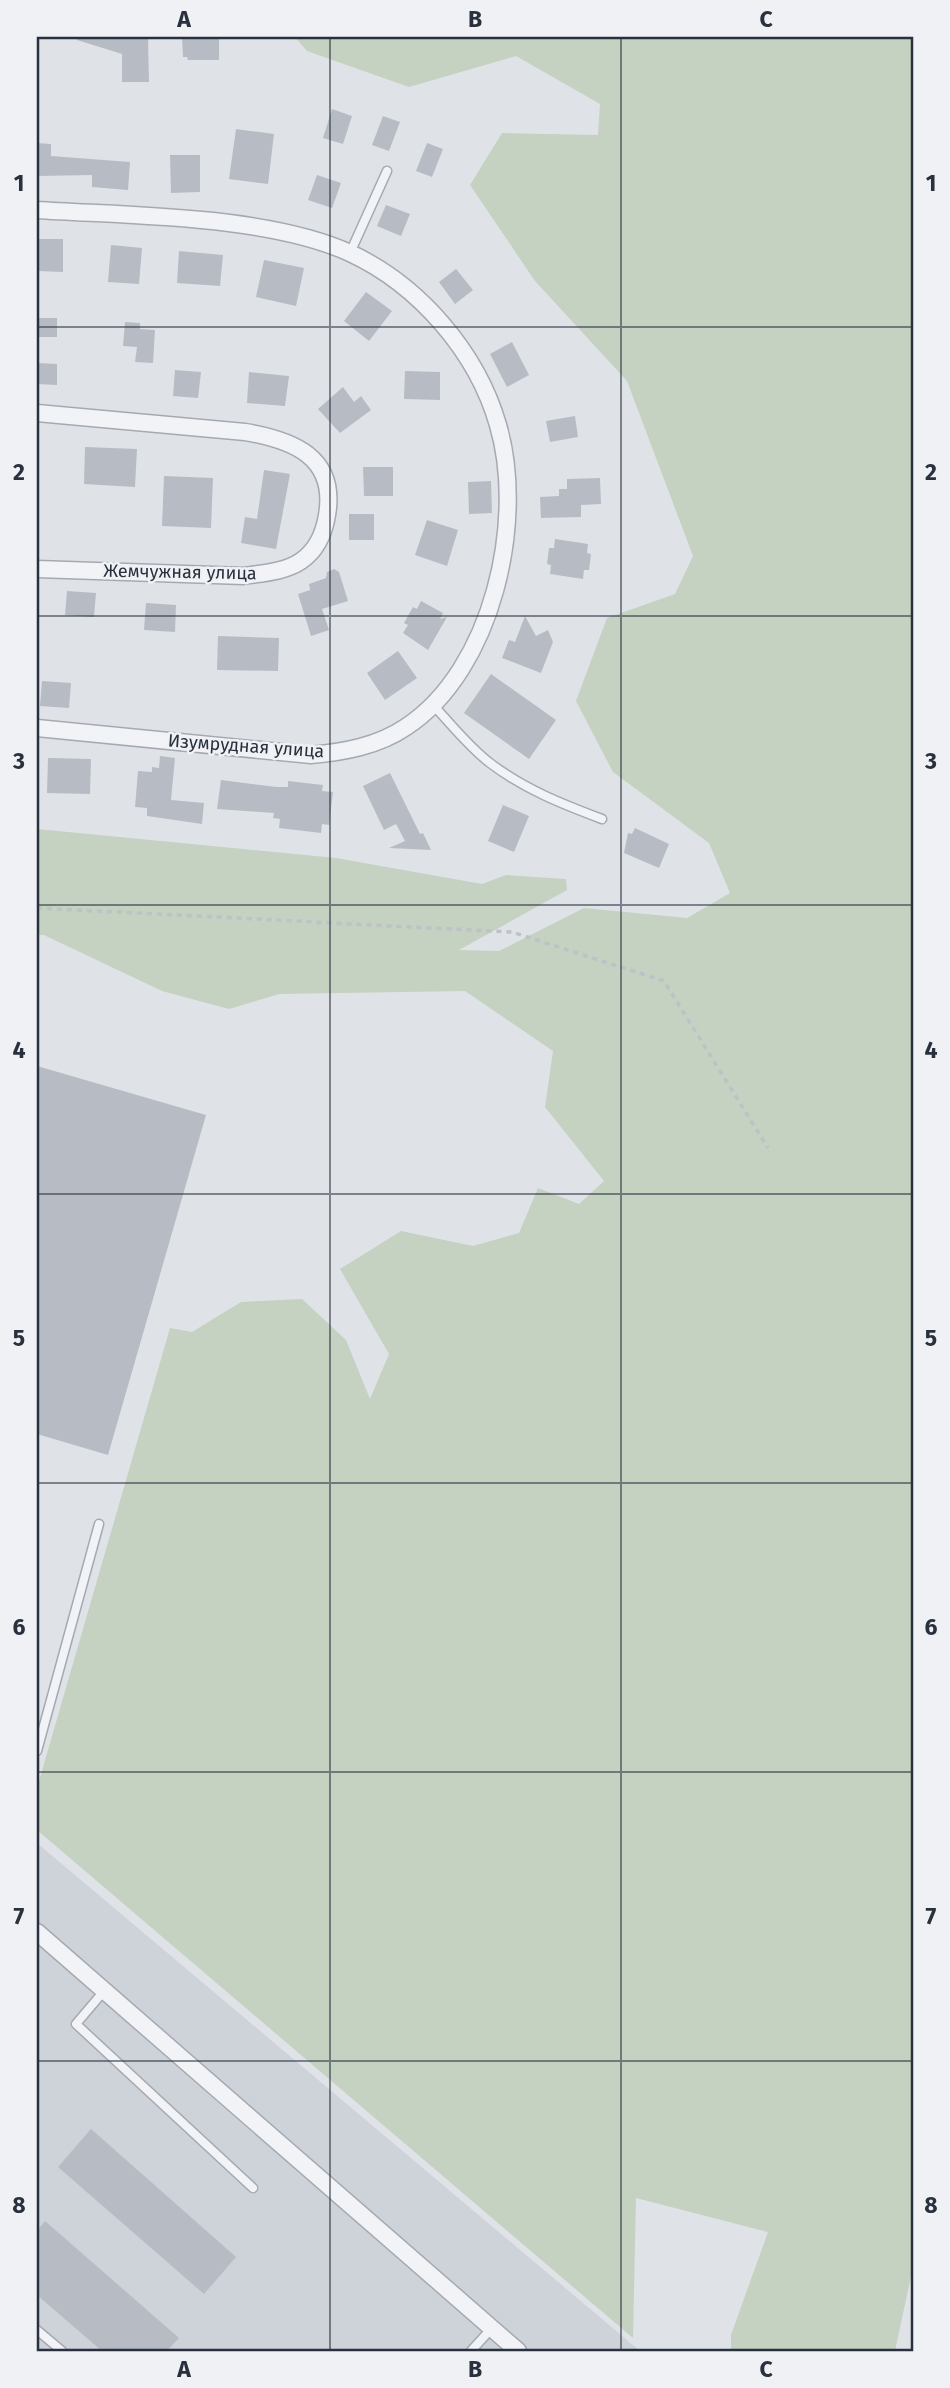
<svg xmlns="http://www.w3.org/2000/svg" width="950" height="2388" viewBox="0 0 950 2388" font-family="'Fira Sans',sans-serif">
<rect width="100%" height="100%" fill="#dfe3e8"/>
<polygon fill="#ced2d9" points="37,1843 640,2351 37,2351"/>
<polygon fill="#c5d1c1" points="295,37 913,37 913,2267 895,2351 731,2351 731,2335 768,2232 636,2198 633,2338 37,1830 37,1788 170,1328 192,1332 241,1302 302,1299 346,1340 370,1399 389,1354 340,1269 401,1231 473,1246 519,1233 538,1188 579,1204 604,1181 545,1107 553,1051 465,991 279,994 229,1009 162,991 44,935 37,935 37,829 336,858 482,884 506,875 566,879 567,890 459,950 499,951 584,908 687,918 730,893 709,843 613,772 576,701 607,618 675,594 693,556 627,381 535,281 470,185 502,133 598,135 600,104 516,56 409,87 307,51"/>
<g fill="#b7bcc4">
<polygon points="77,37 148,37 149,82 122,82 122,54 77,40"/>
<polygon points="182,37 219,37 219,60 188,60 187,57 183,57"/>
<polygon points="332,109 352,116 343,144 323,138"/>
<polygon points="383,116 400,122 389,151 372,145"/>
<polygon points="236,129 274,134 268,184 229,179"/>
<polygon points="37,143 51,144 51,156 130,162 128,190 92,187 92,175 37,176"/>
<polygon points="427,143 443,149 432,177 416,171"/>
<polygon points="170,155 200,155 200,192 171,193"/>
<polygon points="317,175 341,183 332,208 308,200"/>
<polygon points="386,205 410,214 401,236 377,226"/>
<polygon points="37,239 63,239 63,272 37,271"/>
<polygon points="111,245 142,248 139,284 108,282"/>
<polygon points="179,251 223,255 220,286 177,283"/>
<polygon points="264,260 304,268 296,306 256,297"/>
<polygon points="456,269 473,290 455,304 439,282"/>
<polygon points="366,292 392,311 369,341 344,321"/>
<rect x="37" y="318" width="20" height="19"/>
<polygon points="125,322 140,323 140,329 155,330 153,363 135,362 137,347 123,346"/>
<polygon points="512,342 529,375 507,387 490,354"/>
<polygon points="37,363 57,364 57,385 37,384"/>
<polygon points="175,370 201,372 198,398 173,396"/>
<polygon points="405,371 440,372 440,400 404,399"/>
<polygon points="249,372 289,376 285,406 247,403"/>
<polygon points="343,387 354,402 361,396 371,410 340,433 318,409"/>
<polygon points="575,416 578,437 550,442 546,421"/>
<polygon points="85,447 137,449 135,487 84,484"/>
<polygon points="363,467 393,467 393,496 364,496"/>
<polygon points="264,470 290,474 276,549 241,543 245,517 257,519"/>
<polygon points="164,476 213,478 211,528 162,526"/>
<polygon points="600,478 601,504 581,505 581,517 541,518 540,497 559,496 559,489 567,489 567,479"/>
<polygon points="491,481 492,513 469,514 468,482"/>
<rect x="349" y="514" width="25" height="26"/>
<polygon points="427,520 458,530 447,566 415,555"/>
<polygon points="555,539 588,544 587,553 591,554 589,570 584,570 583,579 550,574 551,565 547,564 549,548 554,548"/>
<polygon points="334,569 339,572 348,601 322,609 329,630 311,636 298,594 310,590 309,584 326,578 327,572"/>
<polygon points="67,591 96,593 94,617 65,615"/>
<polygon points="421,601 443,613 440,619 447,617 428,650 403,633 408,625 404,623 413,607 417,609"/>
<polygon points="146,603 176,605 175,632 144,630"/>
<polygon points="525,616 536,636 548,630 553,642 541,673 502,658 509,640 515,642"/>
<polygon points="218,636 279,638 278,671 217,670"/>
<polygon points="398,651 417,678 385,700 367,673"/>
<polygon points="491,674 556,720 529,759 464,713"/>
<polygon points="42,681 71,683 69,708 40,706"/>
<polygon points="160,756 175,758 171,800 204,803 202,824 147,816 147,808 135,807 138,771 152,772 152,767 159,768"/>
<polygon points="48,758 91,759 90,794 47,793"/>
<polygon points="390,773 420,834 423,833 431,850 389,848 405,841 396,824 384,830 363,786"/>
<polygon points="221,780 277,787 288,787 288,781 323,785 322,791 333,792 329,825 322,824 321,833 279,828 280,819 273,818 274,813 217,809"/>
<polygon points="503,805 529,816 514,852 488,841"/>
<polygon points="635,828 669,844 659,868 624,853 628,833 632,834"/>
<polygon points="37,1066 206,1115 108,1455 37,1434"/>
<polygon points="91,2129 236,2257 204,2294 58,2167"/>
<polygon points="45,2221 179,2338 167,2351 102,2351 37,2295 37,2231"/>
</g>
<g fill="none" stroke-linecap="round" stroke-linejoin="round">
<g stroke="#a5aab2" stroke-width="11">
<g id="lane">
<polyline points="350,253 387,171"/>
<path d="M433 705C451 724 469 747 490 763 524 789 562 804 602 819"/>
<polyline points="37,1751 99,1524"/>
<polyline points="104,1991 76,2024 253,2188"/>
<polyline points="37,2330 62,2351"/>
<polyline points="471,2351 492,2328"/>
</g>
</g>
<g stroke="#a5aab2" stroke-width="19">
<g id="street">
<path d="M37 210C129 216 267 215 350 253 419 285 477 352 498 425 526 520 493 670 406 727 378 746 344 752 311 755L37 728"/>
<path d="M37 413 245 432C293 440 337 457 327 515 324 534 317 550 301 561 285 572 262 573 244 576L37 569"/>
<polyline points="37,1932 518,2351"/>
</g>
</g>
<polyline stroke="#bec1c6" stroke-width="3.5" stroke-dasharray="5 5" stroke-linecap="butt" points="37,908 512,932 664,981 768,1148"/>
<use href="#lane" stroke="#f2f3f6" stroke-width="8"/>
<use href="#street" stroke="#f2f3f6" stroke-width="16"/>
</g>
<path fill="none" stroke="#29313e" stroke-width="2" stroke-opacity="0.55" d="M330 37V2351M621 37V2351M37 327H913M37 616H913M37 905H913M37 1194H913M37 1483H913M37 1772H913M37 2061H913"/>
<g text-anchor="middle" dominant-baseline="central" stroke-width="5" stroke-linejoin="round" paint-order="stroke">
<g font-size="18" fill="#29313e" stroke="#eff1f5">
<text transform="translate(180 572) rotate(1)">Жемчужная улица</text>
<text transform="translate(246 746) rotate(4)">Изумрудная улица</text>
</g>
</g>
<rect width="950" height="2388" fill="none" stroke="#eff1f5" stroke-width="77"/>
<rect x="38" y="38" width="874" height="2312" fill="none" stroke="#29313e" stroke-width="2.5"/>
<g font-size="23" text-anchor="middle" font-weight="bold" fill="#29313e">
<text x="184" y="27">A</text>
<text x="475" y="27">B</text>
<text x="766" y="27">C</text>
<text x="19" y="191">1</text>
<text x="931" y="191">1</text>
<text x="19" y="480">2</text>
<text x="931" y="480">2</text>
<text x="19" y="769">3</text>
<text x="931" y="769">3</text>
<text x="19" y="1058">4</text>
<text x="931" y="1058">4</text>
<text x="19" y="1346">5</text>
<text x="931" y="1346">5</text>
<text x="19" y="1635">6</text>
<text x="931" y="1635">6</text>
<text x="19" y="1924">7</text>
<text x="931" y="1924">7</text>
<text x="19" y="2213">8</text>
<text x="931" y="2213">8</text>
<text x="184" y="2377">A</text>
<text x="475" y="2377">B</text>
<text x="766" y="2377">C</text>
</g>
</svg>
